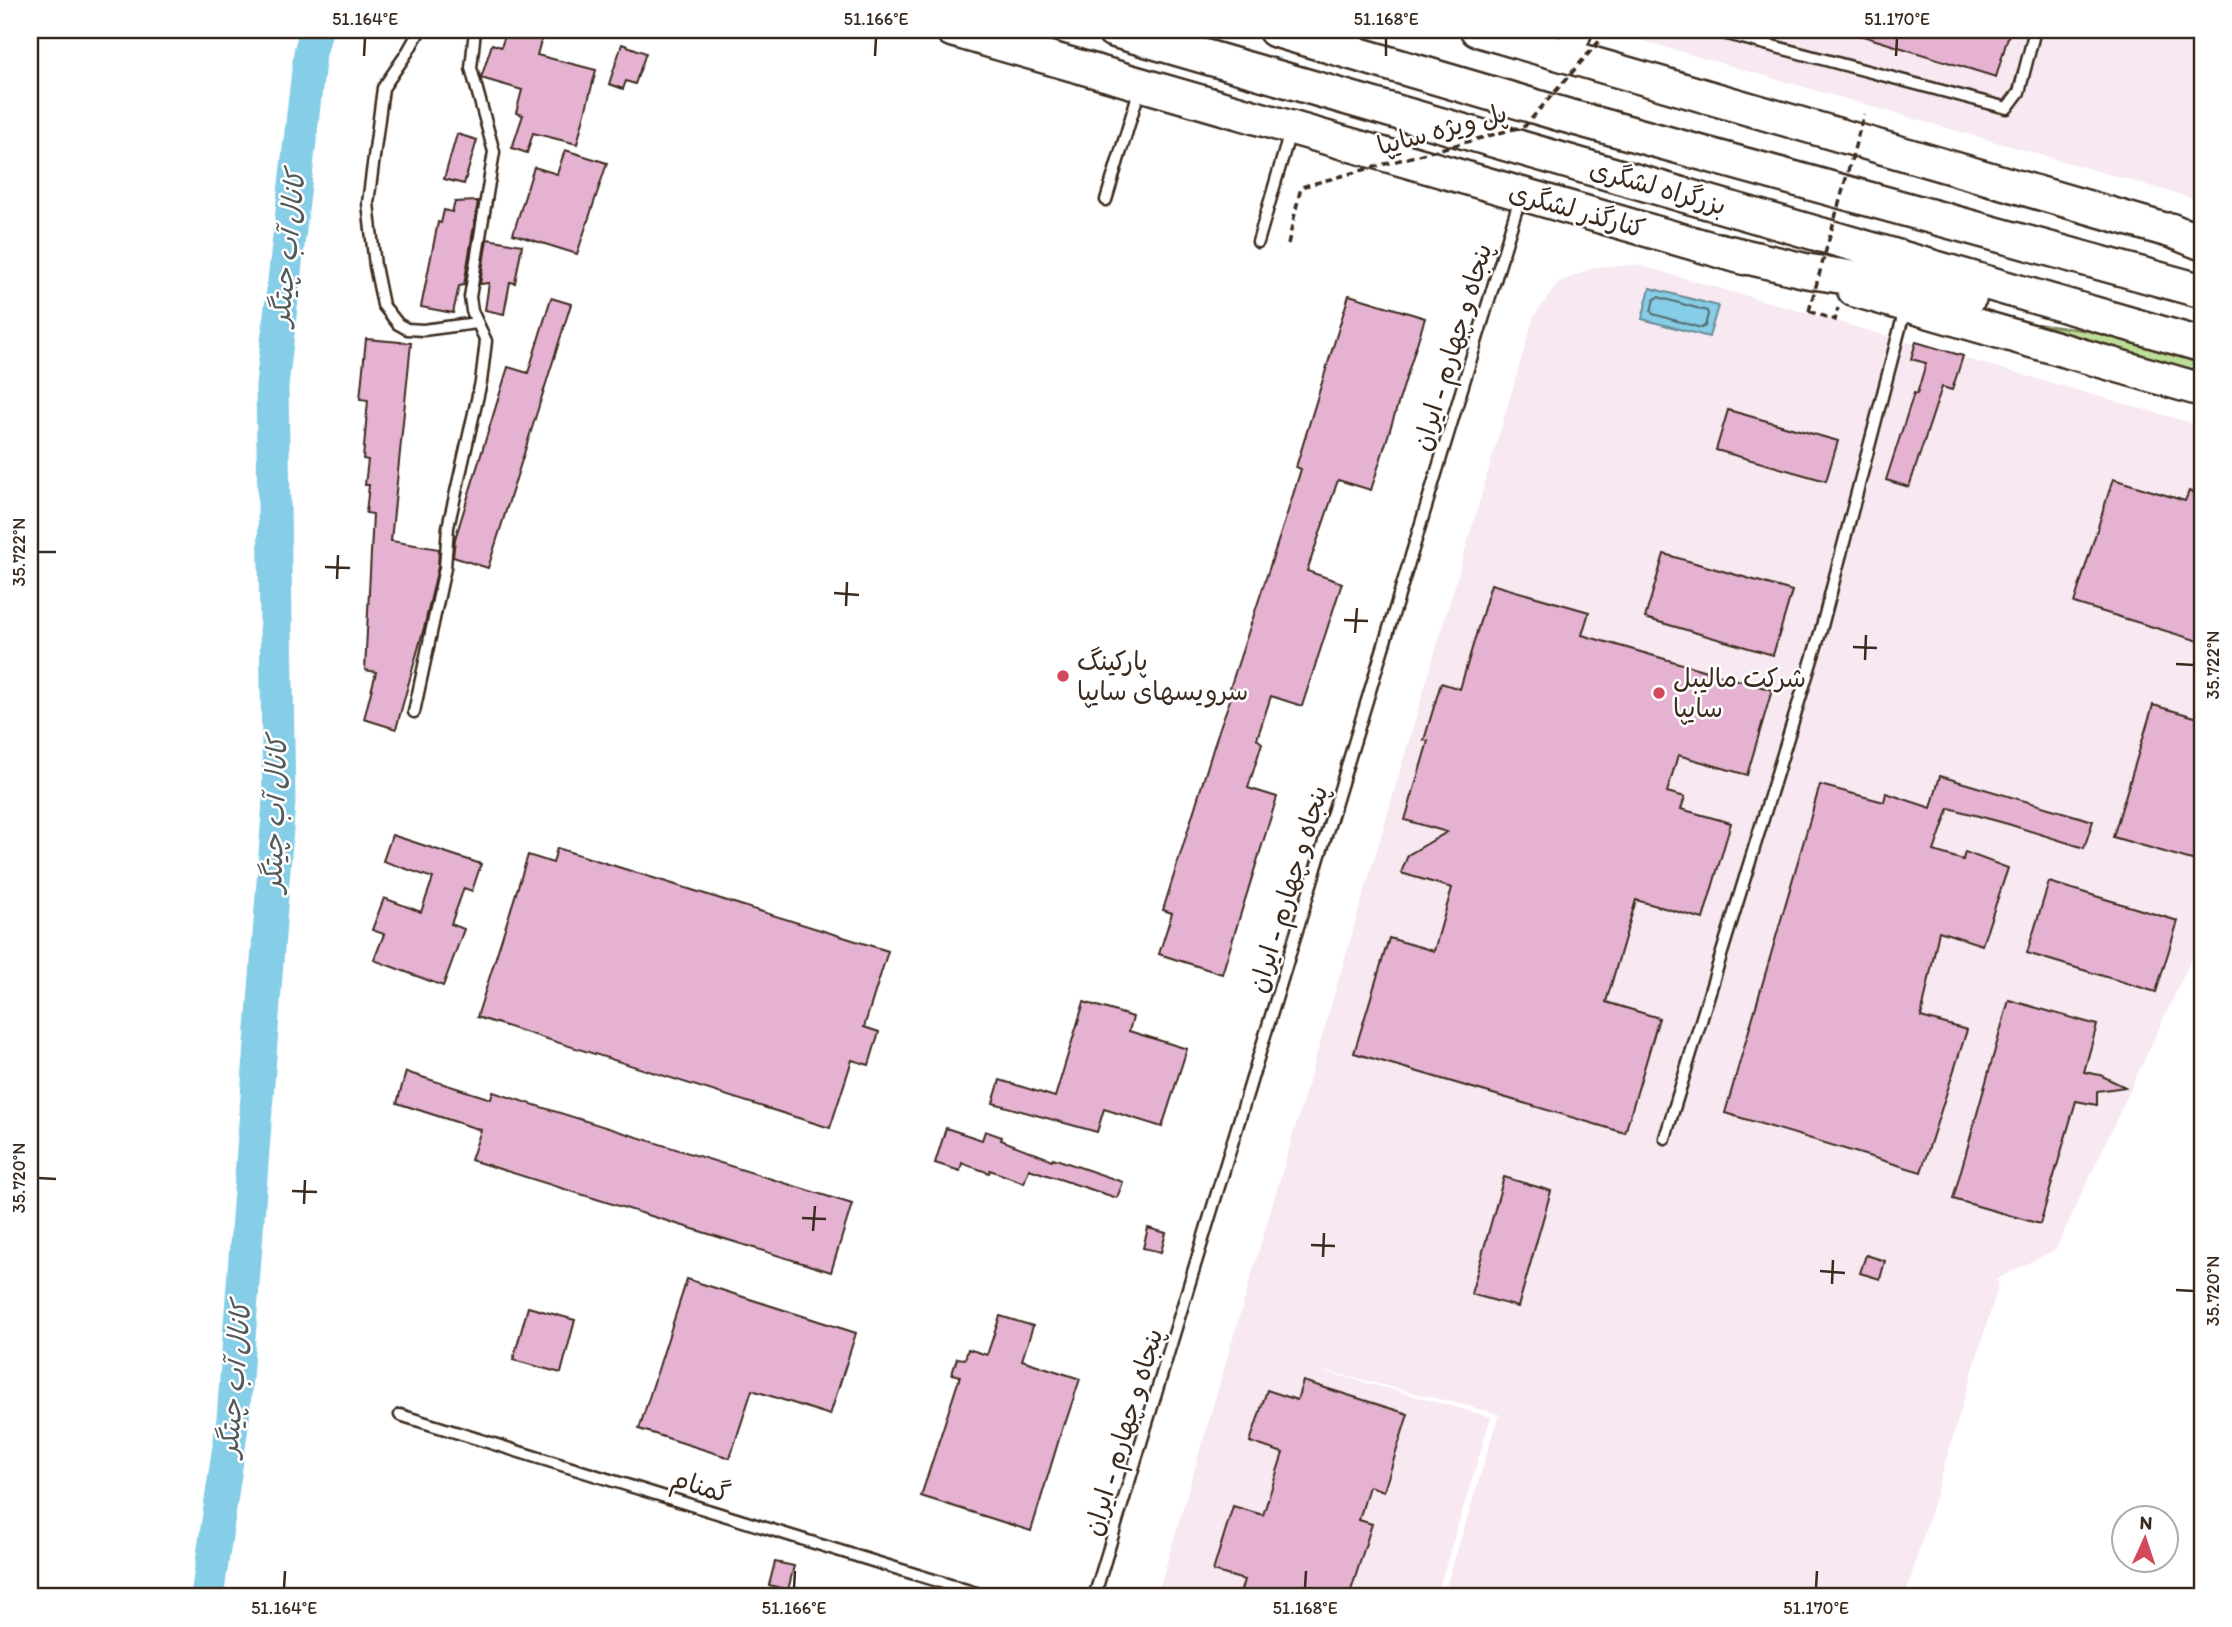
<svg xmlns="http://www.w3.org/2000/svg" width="2232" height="1627" viewBox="0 0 2232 1627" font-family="Itim,'Playpen Sans Arabic',sans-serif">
<rect width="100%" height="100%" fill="#fff"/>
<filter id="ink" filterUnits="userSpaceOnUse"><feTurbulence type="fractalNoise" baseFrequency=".0143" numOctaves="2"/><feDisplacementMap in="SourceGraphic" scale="14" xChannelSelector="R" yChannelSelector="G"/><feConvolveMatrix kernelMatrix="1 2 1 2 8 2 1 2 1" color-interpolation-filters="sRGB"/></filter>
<g filter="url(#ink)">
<g fill="#f7e8f1">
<polygon points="1605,30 2202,30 2202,201"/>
<polygon points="1638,265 2202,426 2202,936 2056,1249 1995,1280 1999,1283 1905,1597 1443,1597 1499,1414 1290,1362 1491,1417 1436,1597 1161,1597 1158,1593 1534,316 1559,282 1595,267"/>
</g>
<polygon fill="#bbdd97" stroke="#7b845a" stroke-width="2" points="1993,318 2140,338 2202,356 2202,378"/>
<polygon fill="#86cde7" stroke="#688c97" stroke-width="2" points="1650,288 1718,306 1709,337 1642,319"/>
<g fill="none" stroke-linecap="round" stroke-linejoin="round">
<polygon stroke="#596b6e" stroke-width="2" points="1658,297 1707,311 1708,314 1705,326 1701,328 1653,314 1651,311 1654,299"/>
<polyline stroke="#86cde7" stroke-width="33" points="207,1597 233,1419 279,801 272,386 310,53 316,30"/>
</g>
<g fill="#e5b3d1" stroke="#3b2a1e" stroke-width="2">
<polygon points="507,30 544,30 537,55 596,70 577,144 533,133 527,153 512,148 523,115 516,113 522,90 481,78 492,44 501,47"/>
<polygon points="1853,30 2010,30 1996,77 1853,33"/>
<polygon points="622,44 646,53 635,84 626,81 623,89 609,84"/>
<polygon points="457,134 477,140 464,184 444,179"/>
<polygon points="565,150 607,163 577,254 513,234 534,167 557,174"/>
<polygon points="478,201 464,285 459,286 453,313 421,307 438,222 441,223 444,210 452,212 455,202"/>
<polygon points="487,239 522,245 515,283 510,282 504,314 485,310 489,283 480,284"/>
<polygon points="1349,295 1425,318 1371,490 1338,480 1307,571 1342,583 1302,706 1271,696 1257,739 1262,743 1248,788 1277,797 1222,974 1159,954 1172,913 1163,910 1219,730 1234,689 1230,688 1287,514 1301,469 1296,467"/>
<polygon points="551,298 571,304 488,568 453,557 455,539 508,367 528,373"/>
<polygon points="366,339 411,343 391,541 439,549 438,567 425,624 396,729 364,719 376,672 365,670 373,514 366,513 369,485 365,485 368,460 363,459 368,400 360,399"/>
<polygon points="1916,342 1963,356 1952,390 1942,387 1909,487 1886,480 1914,393 1917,394 1926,363 1911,359"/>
<polygon points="1728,410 1838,441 1826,481 1716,450"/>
<polygon points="2113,479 2185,501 2189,491 2202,495 2202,642 2074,603"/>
<polygon points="1664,554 1792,591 1773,655 1645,618"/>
<polygon points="1491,584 1589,612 1582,635 1772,690 1747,775 1678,755 1667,792 1685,797 1681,809 1731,823 1703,919 1636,900 1606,1002 1659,1018 1625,1133 1354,1053 1389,938 1434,951 1452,888 1401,873 1408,855 1447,832 1405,820 1428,741 1424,740 1441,683 1460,689"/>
<polygon points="2153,705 2202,719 2202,863 2113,837"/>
<polygon points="1940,776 2093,821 2084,848 2008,824 1949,808 1934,851 1963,860 1965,852 2008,868 1982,945 1939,931 1921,1017 1967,1030 1921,1172 1725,1113 1820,785 1884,802 1886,793 1931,808"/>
<polygon points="392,835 481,864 472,891 464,888 451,924 464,929 443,986 374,960 384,934 372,930 384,898 421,912 433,878 383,861"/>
<polygon points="557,848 888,951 864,1027 879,1032 869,1065 852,1060 830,1128 477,1017 528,855 553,863"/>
<polygon points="2049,882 2178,921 2156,992 2027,953"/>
<polygon points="2009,1000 2097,1025 2084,1072 2100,1075 2125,1087 2097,1091 2097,1105 2076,1101 2040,1224 1953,1199"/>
<polygon points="1084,1002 1133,1017 1129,1031 1187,1049 1162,1127 1104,1109 1097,1132 993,1103 1000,1080 1055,1097"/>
<polygon points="406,1072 491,1099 493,1092 852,1204 831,1272 471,1160 481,1130 397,1103"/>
<polygon points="946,1128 982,1140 985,1131 1002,1137 1001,1140 1052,1160 1053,1158 1123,1182 1117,1198 1029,1169 1024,1183 990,1170 989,1173 962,1163 960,1171 935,1163"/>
<polygon points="1504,1177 1551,1191 1518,1307 1471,1294"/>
<polygon points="1148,1228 1166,1233 1161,1252 1143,1248"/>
<polygon points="1866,1255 1885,1261 1880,1279 1860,1273"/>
<polygon points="687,1279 856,1333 830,1415 752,1390 730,1458 639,1429"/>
<polygon points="528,1307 575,1320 561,1373 513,1360"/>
<polygon points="1000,1316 1033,1326 1022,1360 1080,1379 1065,1424 1064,1423 1031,1531 921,1496 960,1376 952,1374 957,1358 965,1359 968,1349 987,1355"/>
<polygon points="1303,1381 1408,1414 1384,1491 1369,1486 1359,1520 1372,1524 1349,1597 1239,1597 1244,1580 1213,1571 1233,1506 1263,1515 1283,1453 1250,1442 1267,1390 1297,1400"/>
<polygon points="775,1562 794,1566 788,1590 769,1585"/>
</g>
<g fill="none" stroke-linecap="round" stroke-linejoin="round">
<g stroke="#3b2a1e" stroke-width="15">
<g id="service">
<polyline points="420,30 407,53 383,88 368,203 375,266 383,305 398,324 407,329 423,330 477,323"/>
<polyline points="1712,30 2007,108 2019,92 2035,30"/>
<polyline points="1106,200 1140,88"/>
<polyline points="1258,242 1290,132"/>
<polyline points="414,712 445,568 448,527 481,382 486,341 472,311 470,297 494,152 471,68 475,30"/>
<polyline points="1665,1138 1821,630 1905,309"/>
<polyline points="400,1415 989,1597"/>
<polyline points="1094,1597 1520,198"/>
</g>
</g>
<g stroke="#3b2a1e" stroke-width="33">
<polyline id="secondary" points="1567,56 1578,30"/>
</g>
<g stroke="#3b2a1e" stroke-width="37">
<g id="primary">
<polyline points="952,30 1744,258"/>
<polyline points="1477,30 2194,238"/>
<polyline points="1854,290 2202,390"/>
</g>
</g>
<g stroke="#3b2a1e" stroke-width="38">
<g id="trunk">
<polyline points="1113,30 2202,345"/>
<polyline points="1275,30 1564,115 2202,291"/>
<polyline points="2170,230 2202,243"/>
<polyline points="1718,250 1807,271 1970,296"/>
</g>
</g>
<polyline stroke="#3b2a1e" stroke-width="3.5" stroke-dasharray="7 5" stroke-linecap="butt" points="1809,311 1835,320 1838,308"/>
<use href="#service" stroke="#fff" stroke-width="10"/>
<use href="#secondary" stroke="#fff" stroke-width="28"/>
<use href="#primary" stroke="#fff" stroke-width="32"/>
<use href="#trunk" stroke="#fff" stroke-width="33"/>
<g stroke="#3b2a1e" stroke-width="3.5" stroke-dasharray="7 5" stroke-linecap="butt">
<polyline points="1288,244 1301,187 1525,126 1609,30"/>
<polyline points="1809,311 1864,114"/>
</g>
</g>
</g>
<path fill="none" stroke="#3b2a1e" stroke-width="2.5" d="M364 56 365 38M875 56 876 38M1386 56V38M1896 56 1897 38M38 552H56M325 567 350 568M337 579 338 555M834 593 859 595M846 606 847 582M1344 620 1368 621M1355 633 1357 608M1853 647 1877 648M1865 660 1866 635M2176 664 2194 665M38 1178 56 1179M292 1191 317 1192M304 1204 305 1180M802 1218 826 1219M813 1231 815 1206M1311 1245 1335 1246M1323 1257 1324 1233M1820 1271 1845 1273M1832 1284 1833 1260M2176 1290 2194 1291M284 1588 285 1571M794 1588 795 1571M1305 1588 1306 1571M1816 1588 1817 1571"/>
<g fill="#d1495b" stroke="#fff" stroke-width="2.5">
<circle cx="1063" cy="676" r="7"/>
<circle cx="1659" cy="693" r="7"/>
</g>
<g text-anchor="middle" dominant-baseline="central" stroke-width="5" stroke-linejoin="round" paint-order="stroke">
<g font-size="26" fill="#3b2a1e" stroke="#fff">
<text transform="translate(1442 129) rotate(-15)">پل ویژه سایپا</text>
<text transform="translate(1658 187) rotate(16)">بزرگراه لشگری</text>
<text transform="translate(1577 210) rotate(16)">کنارگذر لشگری</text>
<text transform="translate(1452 347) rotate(-73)">پنجاه و چهارم - ایران</text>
<text transform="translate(1288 889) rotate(-73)">پنجاه و چهارم - ایران</text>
<text transform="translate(1123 1432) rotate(-73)">پنجاه و چهارم - ایران</text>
<text transform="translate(701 1486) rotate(17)">گمنام</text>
</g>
<g font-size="26" fill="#3b2a1e" stroke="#fff" text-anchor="start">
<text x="1077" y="661">پارکینگ<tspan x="1077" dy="30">سرویسهای سایپا</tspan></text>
<text x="1673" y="678">شرکت مالیبل<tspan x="1673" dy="30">سایپا</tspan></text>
</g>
<g font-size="28" font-style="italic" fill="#525b5a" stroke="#fff">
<text transform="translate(287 248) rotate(-84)">کانال آب چیتگر</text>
<text transform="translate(274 814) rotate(-88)">کانال آب چیتگر</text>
<text transform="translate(234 1379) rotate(-85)">کانال آب چیتگر</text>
</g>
</g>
<rect width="2232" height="1627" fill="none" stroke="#fff" stroke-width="77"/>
<g transform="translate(2145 1539) rotate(3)"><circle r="33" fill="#ffffff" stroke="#b1aaa5" stroke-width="2"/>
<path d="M0-5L12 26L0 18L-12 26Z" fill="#d1495b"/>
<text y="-10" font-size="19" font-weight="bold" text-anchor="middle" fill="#3b2a1e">N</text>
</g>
<rect x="38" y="38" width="2156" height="1550" fill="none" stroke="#3b2a1e" stroke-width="2.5"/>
<g font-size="18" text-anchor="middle" fill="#3b2a1e">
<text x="365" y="25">51.164°E</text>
<text x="876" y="25">51.166°E</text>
<text x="1386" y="25">51.168°E</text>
<text x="1897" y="25">51.170°E</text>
<text transform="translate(19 552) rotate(-90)" y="6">35.722°N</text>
<text transform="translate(2213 665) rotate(-90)" y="6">35.722°N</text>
<text transform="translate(19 1178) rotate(-90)" y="6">35.720°N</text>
<text transform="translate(2213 1291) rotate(-90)" y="6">35.720°N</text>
<text x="284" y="1614">51.164°E</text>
<text x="794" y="1614">51.166°E</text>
<text x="1305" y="1614">51.168°E</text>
<text x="1816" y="1614">51.170°E</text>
</g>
</svg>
